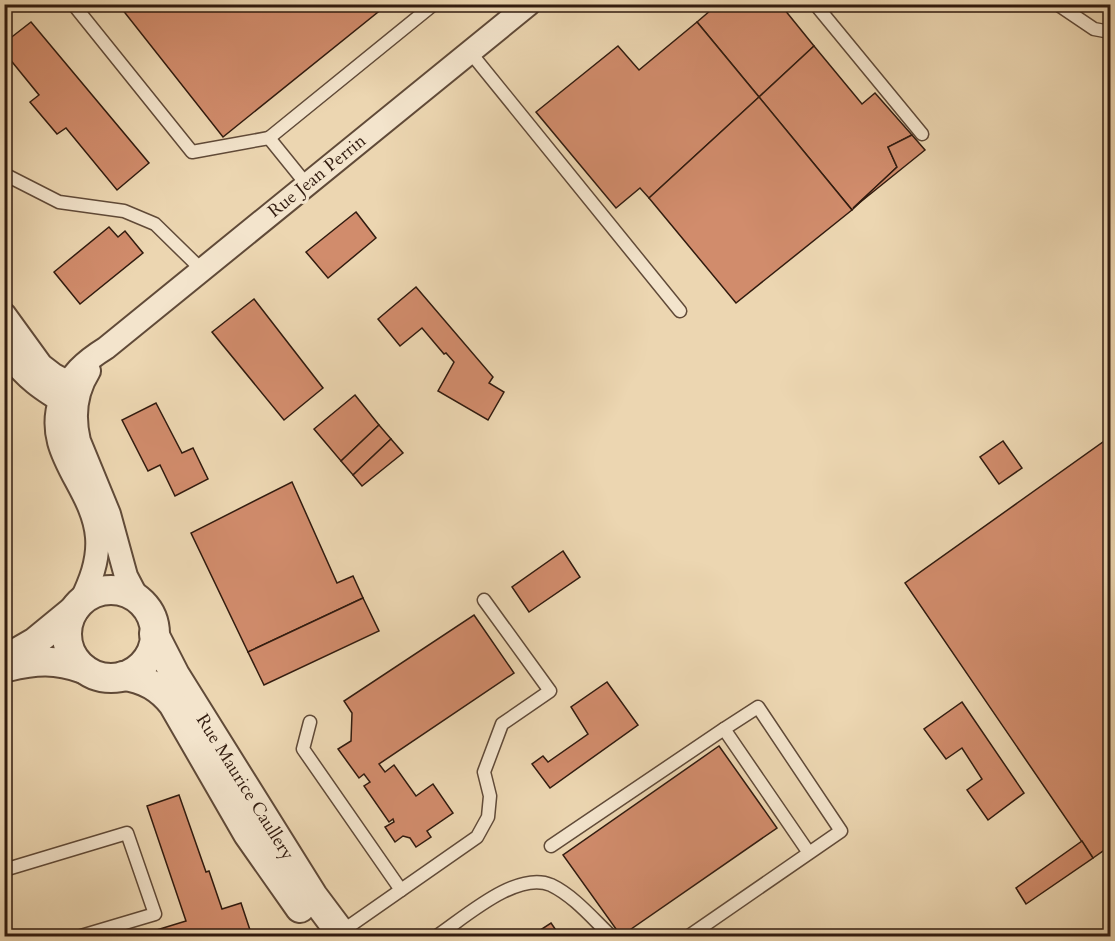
<svg xmlns="http://www.w3.org/2000/svg" width="1115" height="941" viewBox="0 0 1115 941" font-family="Cardo,serif">
<rect width="100%" height="100%" fill="#ecd6b1"/>
<filter id="stains"><feTurbulence type="fractalNoise" baseFrequency=".00333" numOctaves="4"/><feColorMatrix values="0 0 0 0 .2 0 0 0 0 .09 0 0 0 0 .02 0 0 0 .5 -.17"/></filter>
<radialGradient id="worn" r=".72"><stop offset=".6" stop-color="#630" stop-opacity="0"/><stop offset="1" stop-color="#630" stop-opacity=".3"/></radialGradient>
<g fill="#d18c6c" stroke="#311b0f" stroke-width="1.5">
<polygon points="118,4 388,4 223,137"/>
<polygon points="718,4 780,4 814,46 759,97 697,22"/>
<polygon points="31,22 149,163 117,190 66,128 57,134 30,102 39,95 4,52 4,43"/>
<polygon points="697,22 759,97 649,198 640,188 616,208 536,112 618,46 639,70"/>
<polygon points="814,46 862,104 875,93 912,135 888,147 897,167 852,210 759,97"/>
<polygon points="759,97 852,210 736,303 649,198"/>
<polygon points="912,135 925,150 853,208 897,167 888,147"/>
<polygon points="356,212 376,238 328,278 306,252"/>
<polygon points="109,227 118,237 125,231 143,253 80,304 54,272"/>
<polygon points="416,287 493,377 489,383 504,392 488,420 438,391 454,362 446,353 444,354 422,328 400,346 378,319"/>
<polygon points="254,299 323,388 284,420 212,332"/>
<polygon points="355,395 379,425 341,461 314,429"/>
<polygon points="156,403 182,453 193,448 208,479 175,496 160,465 148,471 122,420"/>
<polygon points="379,425 391,439 353,475 341,461"/>
<polygon points="1110,437 1110,846 1093,858 905,583"/>
<polygon points="391,439 403,453 362,486 353,475"/>
<polygon points="1003,441 1022,468 999,484 980,457"/>
<polygon points="292,482 337,583 353,576 363,598 248,652 191,533"/>
<polygon points="563,551 580,577 529,612 512,587"/>
<polygon points="363,598 379,631 264,685 248,652"/>
<polygon points="474,615 514,673 379,764 385,772 394,765 416,796 433,784 453,813 427,831 431,837 416,847 410,838 403,836 395,842 385,827 394,822 393,819 389,822 364,786 370,782 364,774 359,778 338,749 351,741 352,713 344,701"/>
<polygon points="607,682 638,725 550,788 532,764 543,756 548,762 588,734 571,707"/>
<polygon points="962,702 1024,793 988,820 967,790 982,779 962,748 946,759 924,729"/>
<polygon points="719,746 777,828 621,936 563,855"/>
<polygon points="179,795 206,872 209,871 222,909 241,903 252,936 137,936 186,921 147,806"/>
<polygon points="1082,841 1093,858 1026,904 1016,888"/>
<polygon points="551,923 560,936 531,936"/>
</g>
<g fill="none" stroke-linecap="round" stroke-linejoin="round">
<g stroke="#604a38" stroke-width="15">
<g id="service">
<polyline points="73,4 192,152 269,138 307,185"/>
<polyline points="815,4 922,134"/>
<polyline points="1057,4 1094,29 1110,32"/>
<polyline points="470,52 680,311"/>
<polyline points="269,138 434,4"/>
<polyline points="4,174 59,202 124,211 155,224 202,270"/>
<polyline points="310,722 303,749 401,890"/>
<polyline points="551,846 724,729"/>
<polyline points="4,870 127,833 155,914 81,936"/>
<polyline points="338,934 477,837 488,817 490,796 484,772 502,724 550,691 484,600"/>
<path d="M437 936C464 918 517 870 551 885 574 896 593 919 611 936"/>
<polyline points="689,936 841,831 758,707 724,729 809,853"/>
</g>
</g>
<g stroke="#604a38" stroke-width="26">
<g id="minor">
<polyline points="4,314 41,365 54,375 80,389"/>
<path d="M4 349C25 379 42 390 73 408"/>
<path d="M89 371C75 393 73 416 79 441L109 514 126 576 139 601"/>
<path d="M80 603C90 582 99 561 97 537 93 486 41 453 61 398 69 375 85 361 106 348L529 4"/>
</g>
</g>
<g stroke="#604a38" stroke-width="32">
<g id="tertiary">
<circle cx="111" cy="634" r="44"/>
<polyline points="154,634 175,675 313,896 343,936"/>
<polyline points="4,660 35,642 74,610"/>
<path d="M7 667C37 660 55 659 84 669"/>
<path d="M123 676C144 678 160 687 173 704L248 834 300 908"/>
</g>
</g>
<use href="#service" stroke="#f3e4cc" stroke-width="12"/>
<use href="#minor" stroke="#f3e4cc" stroke-width="22"/>
<use href="#tertiary" stroke="#f3e4cc" stroke-width="28"/>
</g>
<g text-anchor="middle" dominant-baseline="central" stroke-width="6" stroke-linejoin="round" paint-order="stroke">
<g font-size="18" fill="#311b0f" stroke="#f3e4cc">
<text transform="translate(317 176) rotate(-39)">Rue Jean Perrin</text>
<text transform="translate(245 787) rotate(58)">Rue Maurice Caullery</text>
</g>
</g>
<rect width="1115" height="941" fill="none" stroke="#ecd6b1" stroke-width="24"/>
<rect x="6" y="6" width="1103" height="929" fill="none" stroke="#311b0f" stroke-width="3"/>
<rect x="12" y="12" width="1091" height="917" fill="none" stroke="#311b0f" stroke-width="1.5"/>
<rect width="100%" height="100%" filter="url(#stains)"/>
<rect width="100%" height="100%" fill="url(#worn)"/>
</svg>
